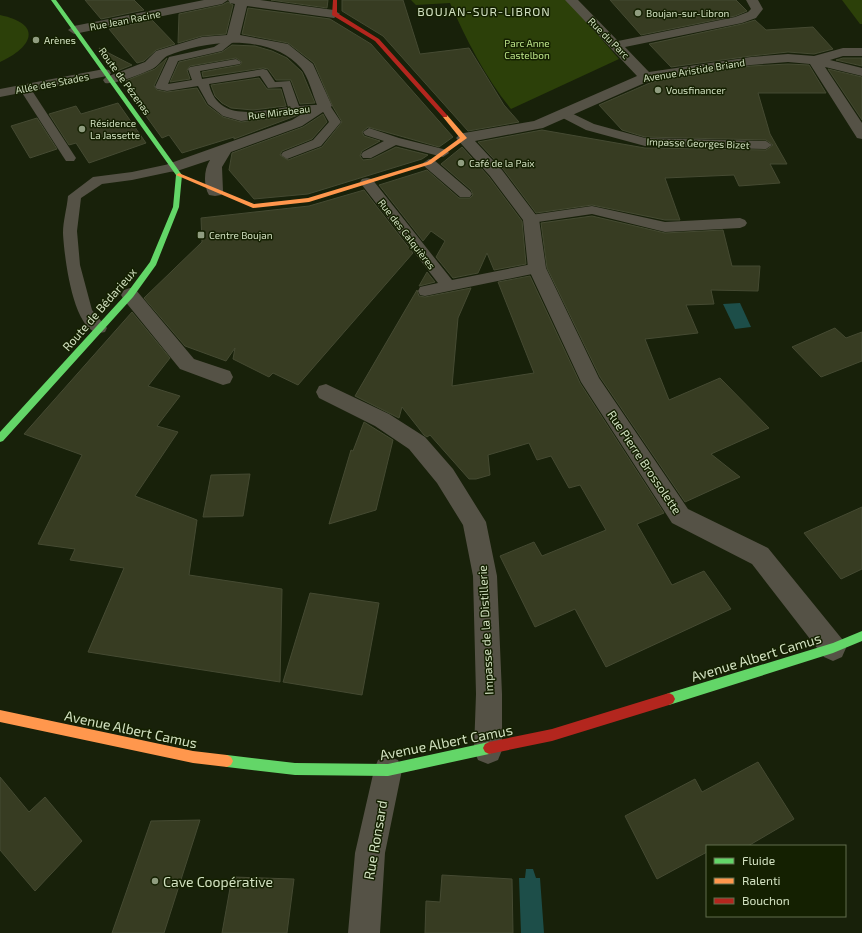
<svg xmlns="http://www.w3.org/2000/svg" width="862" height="933" viewBox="0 0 862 933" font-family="'Exo 2',sans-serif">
<rect width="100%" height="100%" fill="#18210a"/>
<g fill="#2c4009">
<path d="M411 0H567L619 59 511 109C485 77 467 41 450 3L416 5Z"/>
<polygon points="842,0 862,0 862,24 860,24"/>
<path d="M0 15C43 24 33 47 0 62Z"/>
</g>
<g fill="#1d4e49">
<polygon points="740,303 751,327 735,329 723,304"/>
<polygon points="526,869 533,869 536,878 540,878 544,933 521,933 519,878 525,878"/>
</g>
<g fill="#373c22" stroke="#454a32">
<polygon points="85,0 134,0 144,10 101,19"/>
<polygon points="271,0 328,0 327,8"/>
<polygon points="342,0 403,0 420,54 469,48 504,105 519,122 468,131 383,36 342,11"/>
<polygon points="610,0 736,0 747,11 735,16 641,35"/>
<polygon points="228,2 233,5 226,34 202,36 178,43 179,14 222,5"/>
<polygon points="248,8 330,19 371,44 453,137 439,147 368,127 362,132 364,136 380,141 362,151 360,156 363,160 372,159 396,147 428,155 422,159 308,194 254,199 229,170 232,153 303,127 323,114 327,122 312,139 282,151 280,155 288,160 322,147 342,122 333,107 314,63 288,43 242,34"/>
<polygon points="152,20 175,44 156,50 144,61 137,63 109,29"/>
<polygon points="755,20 766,30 813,27 833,49 814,54 788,52 751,56 671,67 649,44 742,24"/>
<polygon points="232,45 255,46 272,51 287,58 302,72 315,103 300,104 291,80 276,80 268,69 263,68 203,77 202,72 240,65 242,62 236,58 190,66 187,70 190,79 170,82 179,62 222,52"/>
<polygon points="99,48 132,65 117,71"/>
<polygon points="167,58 154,86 157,90 167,92 197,88 207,105 223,117 241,122 298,115 234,139 234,137 182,153 169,135 162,138 133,98 138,96 125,81 155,69"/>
<polygon points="843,58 862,58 862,66 836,60"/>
<polygon points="788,64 809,65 826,93 758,93 770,134 787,164 770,164 780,183 739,186 734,175 665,178 680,220 665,220 592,205 536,213 503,169 478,142 542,130 645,148 766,150 773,145 766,140 645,137 622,130 599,105 652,82 751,66"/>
<polygon points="828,69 862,77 862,120"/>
<polygon points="259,78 267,89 281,89 286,106 253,110 231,108 222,103 215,96 211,85"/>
<polygon points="118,103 146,143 89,163 76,143 69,145 49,114 76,106 81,114"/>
<polygon points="37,118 57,149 30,158 11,126"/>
<polygon points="462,147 489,177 522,221 526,264 494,270 487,253 478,273 453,278 436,257 445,241 431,231 423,241 379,185 427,170 459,198 470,198 473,195 471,190 441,164"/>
<polygon points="364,190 413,253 298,385 273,373 269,377 233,359 235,348 226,361 185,346 144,298 202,242 201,218 309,206"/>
<polygon points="592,216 665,233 723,230 732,266 760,266 758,291 711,290 714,304 686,305 698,333 645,339 669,400 720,378 769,428 711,454 740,477 685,502 600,377 547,268 541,223"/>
<polygon points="427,272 435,282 419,286"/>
<polygon points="530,276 580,383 664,513 637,524 672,585 704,571 731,609 606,667 575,609 535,627 500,556 534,542 542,556 606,530 580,485 569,488 551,456 537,460 529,443 488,455 490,475 476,479 469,479 430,435 427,437 424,435 402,407 399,418 355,396 417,290 419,296 425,297 471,288 458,318 452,386 534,373 498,282"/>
<polygon points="132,312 170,358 148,386 180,396 157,426 178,432 135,496 197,520 189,575 282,589 280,682 88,652 124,568 70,560 75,549 38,544 82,455 24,434"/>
<polygon points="835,328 846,338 862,332 862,361 821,377 792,347"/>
<polygon points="364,422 393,440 376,510 329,524 351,450 353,451"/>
<polygon points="250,474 243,516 203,517 211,475"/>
<polygon points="862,507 862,569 841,579 804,533"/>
<polygon points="310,593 379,603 362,695 283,682"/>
<polygon points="758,762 794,819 748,846 707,846 707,852 657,879 625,816 695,779 702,792"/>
<polygon points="0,777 29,812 45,797 82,841 35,891 0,850"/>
<polygon points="200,820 164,933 112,933 151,821"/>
<polygon points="442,875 512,879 513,933 425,933 426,901 440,902"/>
<polygon points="232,877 294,879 287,933 222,933"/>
</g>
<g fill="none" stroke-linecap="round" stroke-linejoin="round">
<g fill="#555246" fill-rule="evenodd">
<path d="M233 35 238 38 222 51 178 61 168 84 192 80 188 69 190 67 236 59 241 62 240 64 200 71 202 79 263 69 267 70 275 82 290 81 299 106 329 104 341 122 321 146 287 159 281 155 283 152 313 140 329 122 322 110 241 121 223 116 208 104 198 86 167 91 157 89 155 87 169 57 214 47ZM260 76 268 88 282 87 288 107C259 111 218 123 209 84Z"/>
<polygon points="25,85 29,86 76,158 74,161 66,161 64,158 19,88"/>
<polygon points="563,109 594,124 645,138 766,141 772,145 766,149 645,146 586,130 559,116 557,113"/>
<polygon points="369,128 399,138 447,150 449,153 443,157 396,145 371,158 363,158 361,155 363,152 384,141 365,135 363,132"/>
<polygon points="429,159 434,160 470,191 472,194 470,197 460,197 424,166 423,163"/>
<path d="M174 163 179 164 180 167 179 170 132 180 102 184 81 198 77 231 80 265 92 310 107 328 105 332C73 342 64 253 63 233 63 221 67 208 68 196L93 177 132 172Z"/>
<polygon points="367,178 372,179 452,280 537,263 542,264 544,268 542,272 537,273 425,296 420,295 418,291 420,287 438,283 362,185 360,182 362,179"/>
<polygon points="592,206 665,222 740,218 745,220 747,223 745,226 740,228 665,232 592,214 531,223 526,222 524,219 526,216 531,215"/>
</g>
<g fill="#555246" fill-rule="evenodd">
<path d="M204 0H260L334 10 340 14 334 18 247 6 240 35 288 44 313 64 332 106 302 126 231 152 222 167 223 191 221 195 215 196 209 195C203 185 204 169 210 160L174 172 168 170 166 167 168 164 292 120 317 105C313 95 308 76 301 68 271 33 206 40 167 56 162 59 159 65 154 68 145 73 115 85 105 83L103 80 107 76 0 97V89L104 69 109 70 111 73 109 76 145 62 156 51 202 37 227 35 235 4 230 3 228 0 222 4 74 34 68 30 74 26Z"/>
<polygon points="565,0 578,0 618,41 735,17 748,12 751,9 746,0 758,0 763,9 756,18 742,23 625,47 649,72 751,57 788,54 814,56 843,48 862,48 862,56 843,56 830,60 862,68 862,76 825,67 862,123 862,139 857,138 810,64 788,62 751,65 649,81 543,128 475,141 502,170 539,219 546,268 599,378 688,509 768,548 842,639 846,648 842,657 833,661 824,657 752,564 672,523 581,382 528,268 523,220 490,176 456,138 459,135 464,133 534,121 637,76"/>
<polygon points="130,288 136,290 194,359 230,371 233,377 230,383 223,385 180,369 124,300 121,295 124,290"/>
<polygon points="326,384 389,414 425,437 453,469 486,522 497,576 502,694 502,750 498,760 488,764 478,760 474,750 476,694 473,576 463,525 437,483 409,449 375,426 319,398 316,392 319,386"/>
<polygon points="388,756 398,760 402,770 385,853 380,933 348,933 355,853 374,770 378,760"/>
</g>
<g fill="#63d668" fill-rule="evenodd">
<polygon points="51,0 56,0 182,175 179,207 156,265 133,297 3,441 0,442 0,432 127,293 150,262 173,207 176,175"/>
<polygon points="862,631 862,641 833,653 669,705 665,703 663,699 665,695 669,693 833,643"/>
<polygon points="489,742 493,744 495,748 493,752 489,754 388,776 295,775 227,767 223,765 221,761 223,757 227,755 295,763 388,764"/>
</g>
<g fill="#ff974d" fill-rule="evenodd">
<polygon points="443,115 447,115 467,138 431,164 309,202 253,208 176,175 179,173 181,174 254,204 308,198 427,162 460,138 443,117"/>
<polygon points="0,710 193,751 227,755 231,757 233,761 231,765 227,767 193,763 0,722"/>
</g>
<g fill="#b3261e" fill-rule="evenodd">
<polygon points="333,0 337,0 337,13 379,39 447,115 447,117 443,117 375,41 332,15"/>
<polygon points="669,693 673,695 675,699 673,703 669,705 552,741 489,754 485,752 483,748 485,744 489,742 552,729"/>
</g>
</g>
<g fill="#909d80" stroke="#142001" stroke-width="1.5">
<circle cx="638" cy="13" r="4"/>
<circle cx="36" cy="40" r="4"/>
<circle cx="658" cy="90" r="4"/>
<circle cx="82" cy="129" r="4"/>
<circle cx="461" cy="163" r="4"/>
<rect x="197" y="231" width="8" height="8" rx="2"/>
<circle cx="155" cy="881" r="4"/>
</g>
<g text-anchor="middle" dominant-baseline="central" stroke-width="3" stroke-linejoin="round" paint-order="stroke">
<g font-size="10" fill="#d1e0c0" stroke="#142001" text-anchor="start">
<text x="646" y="13">Boujan-sur-Libron</text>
<text x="44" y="40">Arènes</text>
<text x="666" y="90">Vousfinancer</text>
<text x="90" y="123">Résidence<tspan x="90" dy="12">La Jassette</tspan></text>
<text x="469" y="163">Café de la Paix</text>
<text x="209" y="235">Centre Boujan</text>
</g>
<g font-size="10" fill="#d1e0c0" stroke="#142001">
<text transform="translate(125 20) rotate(-11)">Rue Jean Racine</text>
<text transform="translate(609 38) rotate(45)">Rue du Parc</text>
<text transform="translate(694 70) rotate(-9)">Avenue Aristide Briand</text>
<text transform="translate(125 81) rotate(54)">Route de Pézenas</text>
<text transform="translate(52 83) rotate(-11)">Allée des Stades</text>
<text transform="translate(279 112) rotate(-7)">Rue Mirabeau</text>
<text transform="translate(698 143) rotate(2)">Impasse Georges Bizet</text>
<text transform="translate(407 234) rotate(52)">Rue des Calquières</text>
</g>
<g font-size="10" fill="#bbe388" stroke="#142001">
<text x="527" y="43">Parc Anne<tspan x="527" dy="12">Castelbon</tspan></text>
</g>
<g font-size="12" letter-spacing="1" fill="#d1e0c0" stroke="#142001">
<text x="484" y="11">BOUJAN-SUR-LIBRON</text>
</g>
<g font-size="12" fill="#d1e0c0" stroke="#142001">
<text transform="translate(99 309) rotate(-49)">Route de Bédarieux</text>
<text transform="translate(645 462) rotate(56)">Rue Pierre Brossolette</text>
<text transform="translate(485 630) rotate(-93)">Impasse de la Distillerie</text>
</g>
<g font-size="14" fill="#d1e0c0" stroke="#142001">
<text transform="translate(756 657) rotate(-17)">Avenue Albert Camus</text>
<text transform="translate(131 729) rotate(12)">Avenue Albert Camus</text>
<text transform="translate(446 742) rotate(-11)">Avenue Albert Camus</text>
<text transform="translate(375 840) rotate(-80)">Rue Ronsard</text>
</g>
<g font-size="14" fill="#d1e0c0" stroke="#142001" text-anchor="start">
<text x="163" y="881">Cave Coopérative</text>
</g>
</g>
<rect x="706" y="845" width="140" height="72" fill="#142001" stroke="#606d4d"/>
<rect x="714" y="858" width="20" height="6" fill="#63d668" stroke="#606d4d"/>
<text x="742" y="865" font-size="12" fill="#d1e0c0">Fluide</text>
<rect x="714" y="878" width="20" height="6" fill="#ff974d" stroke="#606d4d"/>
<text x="742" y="885" font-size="12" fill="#d1e0c0">Ralenti</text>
<rect x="714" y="898" width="20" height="6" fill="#b3261e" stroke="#606d4d"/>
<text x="742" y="905" font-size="12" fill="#d1e0c0">Bouchon</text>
</svg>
